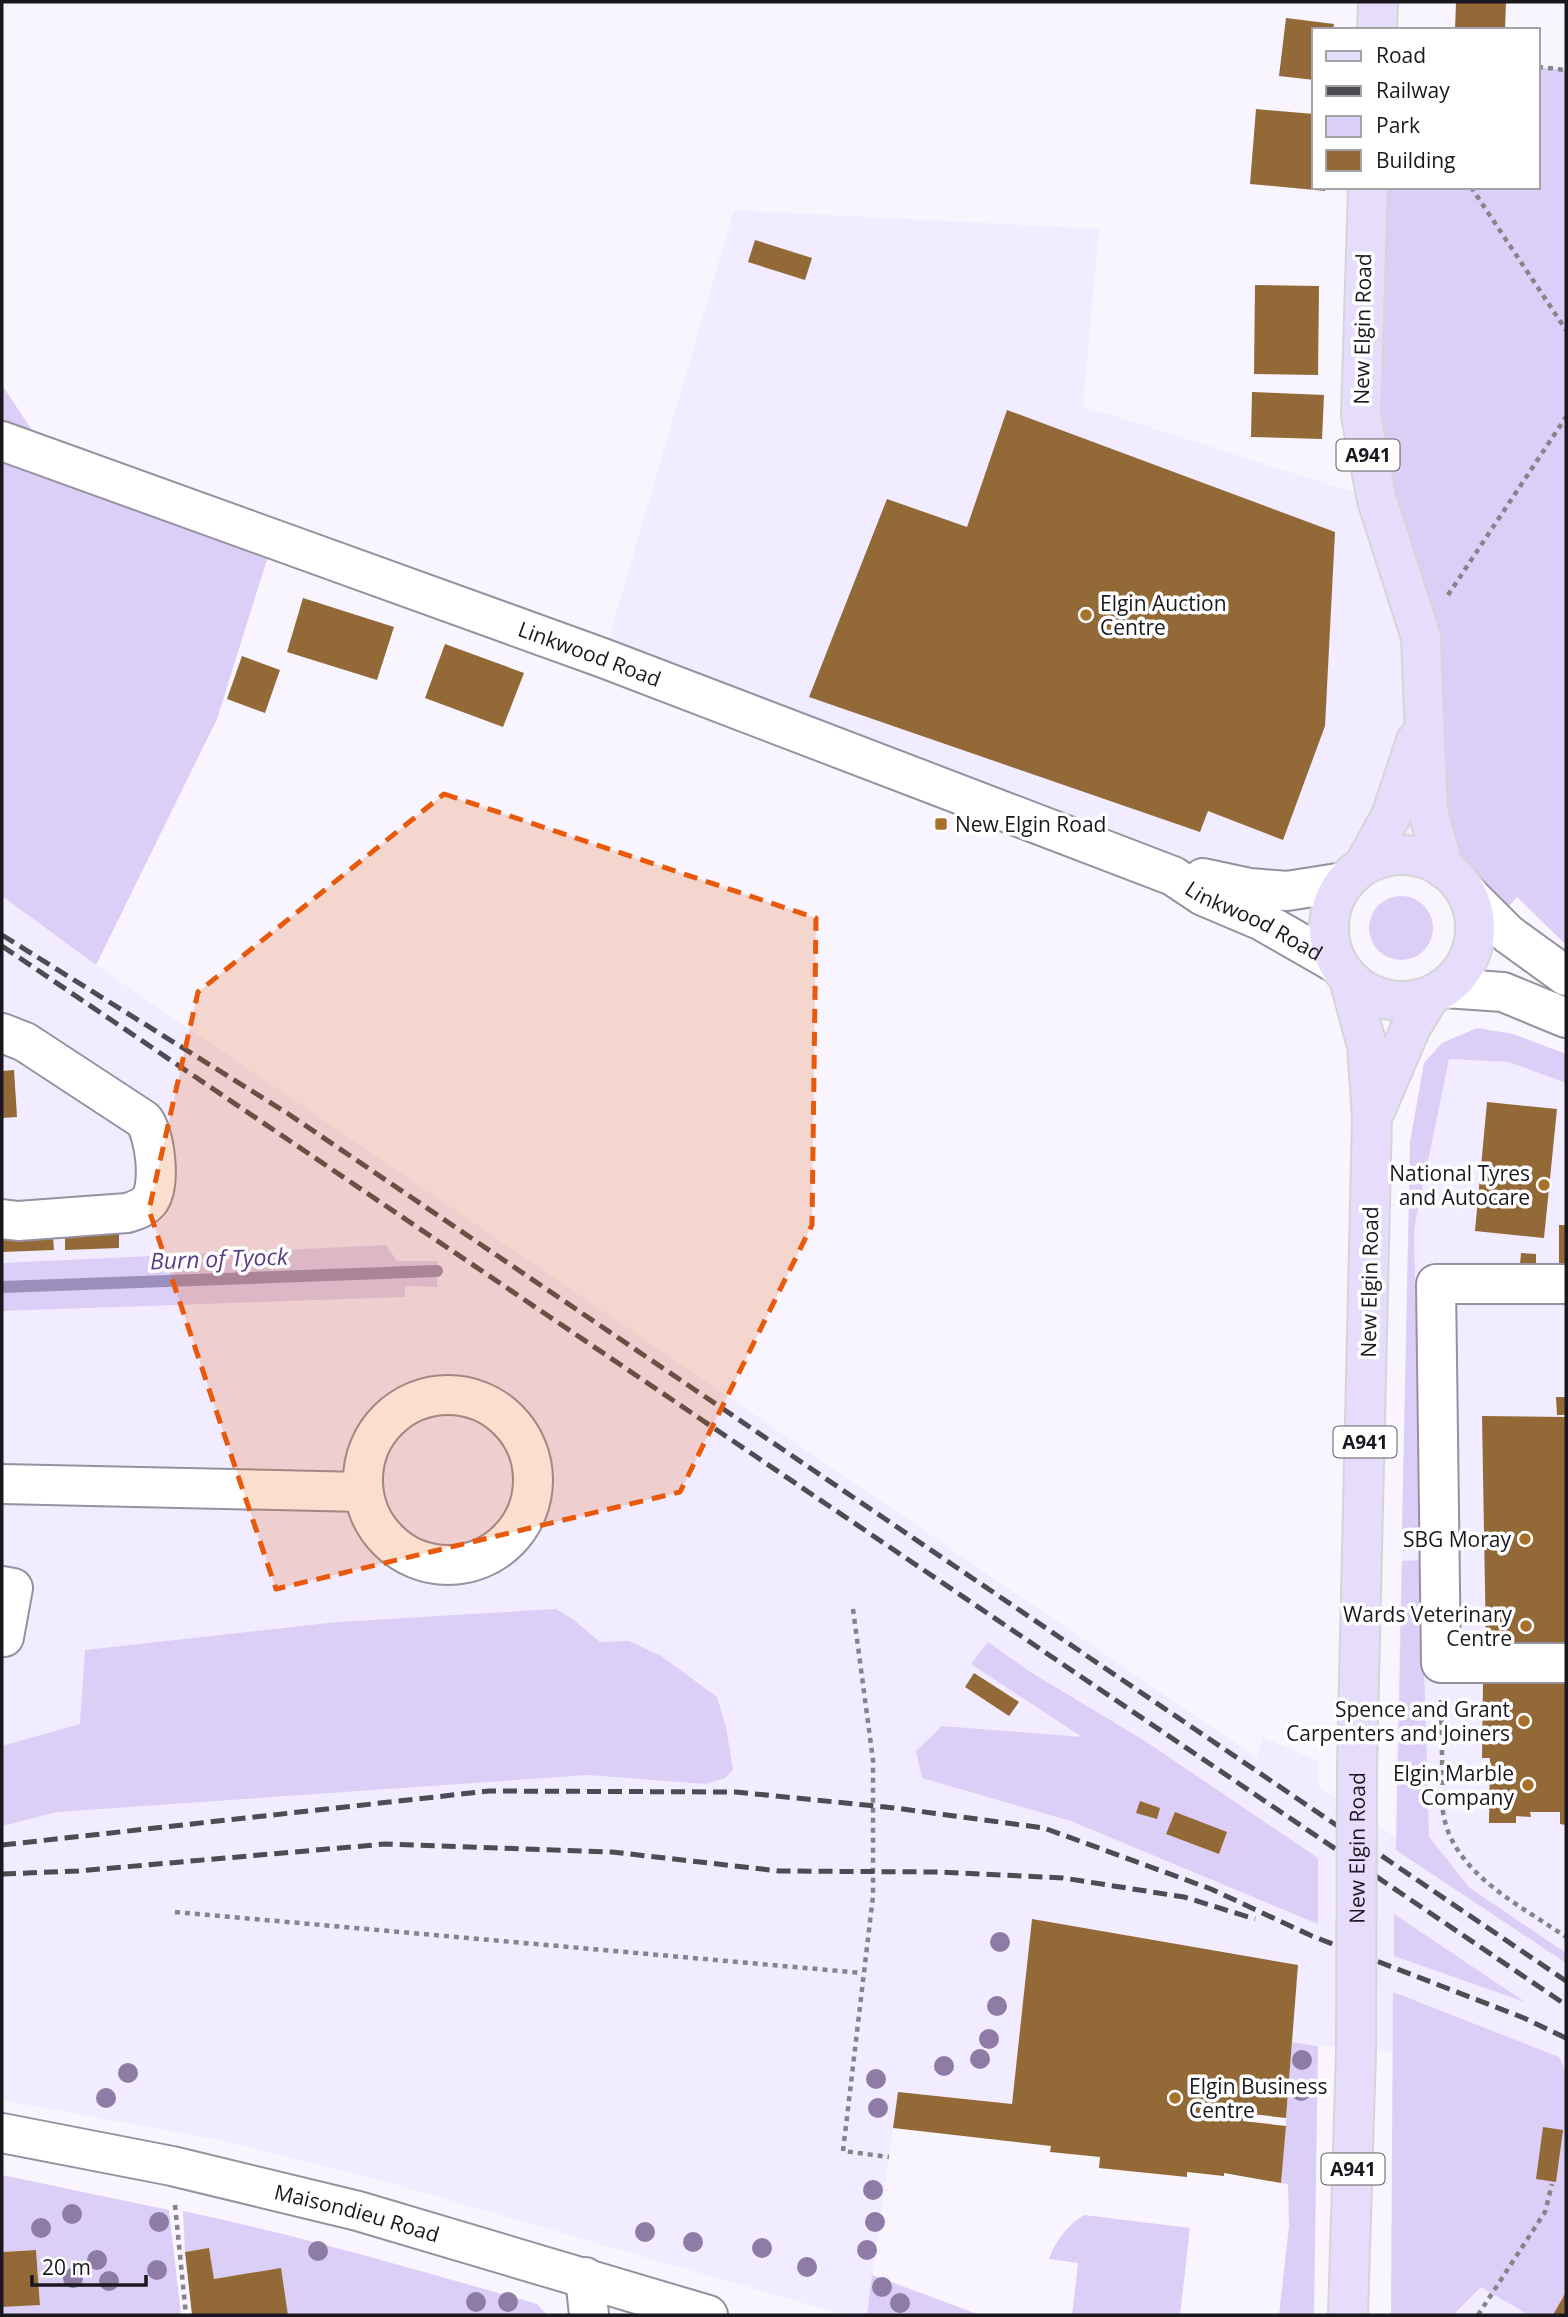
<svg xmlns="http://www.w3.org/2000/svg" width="1568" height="2317" viewBox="0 0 1568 2317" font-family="'Open Sans',sans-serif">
<rect width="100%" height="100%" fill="#f8f5ff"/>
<g fill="#f1ecff">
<polygon points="734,210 1099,229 1083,406 1377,500 1397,557 1423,857 1401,854 1376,859 1332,903 1329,916 1173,876 603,658"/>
<polygon points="2,896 96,965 1257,1758 1262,1737 1319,1761 1319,1787 1395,1837 1409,1222 1424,1063 1442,1043 1477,1028 1513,1034 1566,1054 1566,2315 1428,2315 1392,2052 1292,2042 1298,1965 1032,1919 1012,2104 898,2092 867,2315 844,2315 401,2186 230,2142 2,2100 2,1311 404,1297 405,1286 437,1261 397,1261 386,1245 2,1263"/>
</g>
<g fill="#dccff7">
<polygon points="1538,67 1566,70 1566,945 1517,897 1472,949 1475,922 1423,715 1361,416 1368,187 1538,187"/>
<polygon points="2,385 51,459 274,537 217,719 96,965 2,896"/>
<circle cx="1401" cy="928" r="32"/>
<polygon points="1477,1028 1513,1034 1566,1054 1566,1083 1509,1062 1449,1059 1414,1229 1420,1530 1402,1530 1410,1142 1424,1063 1442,1043"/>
<polygon points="386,1245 397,1261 438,1261 437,1287 405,1286 405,1297 2,1311 2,1263"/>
<polygon points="1421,1560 1429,1837 1470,1888 1566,1953 1566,1963 1396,1850 1402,1561"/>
<polygon points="556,1609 574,1620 600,1642 629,1641 661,1656 717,1697 726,1727 733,1770 725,1778 706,1784 588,1775 57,1812 2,1826 2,1746 80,1724 85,1650 338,1622"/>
<polygon points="988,1642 1027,1670 1145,1741 1318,1858 1318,1924 1071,1821 922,1778 916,1751 942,1726 1082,1737 971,1664"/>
<polygon points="1394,1914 1525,2002 1394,1956"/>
<polygon points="1393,1992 1559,2057 1566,2072 1566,2292 1553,2315 1529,2315 1481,2287 1453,2315 1391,2315"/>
<polygon points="1292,2042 1318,2046 1314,2315 1279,2315 1289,2226 1288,2184 1281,2183"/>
<polygon points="2,2175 169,2210 181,2315 2,2315 2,2307 40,2304 36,2250 2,2252"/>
<path d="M183 2211C303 2236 420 2271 537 2304L547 2315H288L281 2269 214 2279 209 2249 185 2252Z"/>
<path d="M1084 2215 1190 2228 1180 2315H1072L1078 2263 1049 2259C1055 2241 1068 2225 1084 2215Z"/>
<polygon points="872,2275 980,2315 867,2315"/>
</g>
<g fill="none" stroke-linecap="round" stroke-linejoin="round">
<polyline stroke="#9d8fbb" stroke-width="12" points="2,1287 437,1271"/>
</g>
<g fill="#936938">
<polygon points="1456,2 1506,2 1505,30 1455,30"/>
<polygon points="1286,18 1334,24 1333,30 1314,30 1314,80 1279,76"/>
<polygon points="1256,109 1314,114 1314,187 1325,187 1325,191 1250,184"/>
<polygon points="755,240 812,258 805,280 748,262"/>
<polygon points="1255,285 1319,286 1318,375 1254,374"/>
<polygon points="1252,392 1324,395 1322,439 1251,437"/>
<polygon points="1007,410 1335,532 1325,726 1283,840 1208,811 1200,832 809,697 887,499 967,527"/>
<polygon points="303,598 394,627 377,680 287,652"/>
<polygon points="445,644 524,673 503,727 425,698"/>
<polygon points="242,656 280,670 265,713 227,699"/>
<polygon points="14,1070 17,1117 2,1118 2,1071"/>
<polygon points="1487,1102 1557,1109 1544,1238 1475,1231"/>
<rect x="1559" y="1225" width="7" height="45"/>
<polygon points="119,1233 119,1248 65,1250 65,1235"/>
<polygon points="53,1236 54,1250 2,1252 2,1237"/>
<polygon points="1521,1253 1536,1254 1536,1264 1520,1264"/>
<polygon points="1556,1397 1566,1397 1566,1415 1557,1415"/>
<polygon points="1482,1416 1566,1417 1566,1646 1486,1647"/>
<polygon points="974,1673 1019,1702 1009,1716 965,1687"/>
<polygon points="1483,1683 1566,1683 1566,1825 1560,1824 1560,1812 1530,1812 1531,1817 1516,1816 1516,1823 1489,1823 1490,1758 1482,1758"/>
<polygon points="1140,1801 1160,1808 1157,1819 1136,1813"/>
<polygon points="1175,1812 1227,1832 1219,1854 1166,1834"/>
<polygon points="1032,1919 1298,1965 1286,2118 1243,2113 1243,2121 1286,2126 1281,2183 1224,2173 1224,2176 1187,2172 1187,2177 1099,2168 1100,2157 1050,2152 1051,2146 893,2128 898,2092 1012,2104"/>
<polygon points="1543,2127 1563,2130 1556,2182 1536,2179"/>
<polygon points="209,2248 214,2279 281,2268 288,2315 192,2315 185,2252"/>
<polygon points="36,2250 40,2305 2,2307 2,2252"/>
<polygon points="1566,2292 1566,2315 1553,2315"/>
</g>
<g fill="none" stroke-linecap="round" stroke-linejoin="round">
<g stroke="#9591a0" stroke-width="42">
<g id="minor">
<path id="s1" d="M2 441 603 658 1173 876 1203 896 1262 921 1337 964"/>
<polyline points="1203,878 1250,888 1287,891 1344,882"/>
<polyline points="1466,892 1508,934 1566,976"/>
<polyline points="1445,988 1503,992 1566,1018"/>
<path d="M2 1033 25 1042 144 1120C155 1136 161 1183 150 1200 144 1208 136 1210 127 1213L18 1221 2 1219"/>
<polyline points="1566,1284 1436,1284 1441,1663 1566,1663"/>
<circle cx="448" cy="1480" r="85"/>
<polyline points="2,1484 363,1492"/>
<polyline points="2,1586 13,1588 4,1637 2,1637"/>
<path id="s2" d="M2 2133 172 2166 358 2211 708 2315"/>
<polyline points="585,2277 589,2315"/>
</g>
</g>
<g stroke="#d6d5d6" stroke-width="42">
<g id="major">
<polyline points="1377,30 1378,2"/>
<polyline points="1368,187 1361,416 1377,500 1421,637 1428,811 1444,869"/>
<circle cx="1402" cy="928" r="73"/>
<polyline points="1364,865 1391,816 1416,741"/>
<polyline points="1349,979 1367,1046 1372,1117 1357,1767"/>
<polyline points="1376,1109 1411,1027 1430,996"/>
<polyline points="1348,2315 1356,2051"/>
</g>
</g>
<g stroke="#86838b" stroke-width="4.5" stroke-dasharray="5 5" stroke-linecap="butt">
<polyline points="1538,67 1566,70"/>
<polyline points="1471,187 1566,330"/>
<polyline points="1448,595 1566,417"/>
<polyline points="853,1609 873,1760 873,1896 843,2151 889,2157"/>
<path d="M1441 1700 1443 1812C1452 1873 1520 1905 1566 1937"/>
<polyline points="175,1912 862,1973"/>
<polyline points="175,2205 186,2315"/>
<polyline points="1478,2315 1545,2212 1552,2184"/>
</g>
<use href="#minor" stroke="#fff" stroke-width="38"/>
<use href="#major" stroke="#e6dcfb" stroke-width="38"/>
<g stroke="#4e4b52" stroke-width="5" stroke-dasharray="14 7" stroke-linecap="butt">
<polyline points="2,935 287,1113 1566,1981"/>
<polyline points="2,946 1566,2005"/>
<polyline points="2,1845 489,1791 736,1792 895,1808 1044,1828 1211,1889 1312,1936 1524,2018 1566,2038"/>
<polyline points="2,1874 78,1871 385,1844 612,1852 779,1871 937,1872 1063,1878 1184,1897 1255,1919"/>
</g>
<g stroke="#d6d5d6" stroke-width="42" stroke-linecap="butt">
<g id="major-bridge">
<path id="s3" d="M1356 2051 1357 1767"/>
</g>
</g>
<use href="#major-bridge" stroke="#e6dcfb" stroke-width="38"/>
</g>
<g fill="#8e7ca6">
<circle cx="1000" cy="1942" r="10"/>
<circle cx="997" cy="2006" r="10"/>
<circle cx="989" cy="2039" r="10"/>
<circle cx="980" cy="2059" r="10"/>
<circle cx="1302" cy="2060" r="10"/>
<circle cx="944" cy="2066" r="10"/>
<circle cx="128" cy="2073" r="10"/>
<circle cx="876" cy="2079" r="10"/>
<circle cx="1301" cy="2091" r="10"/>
<circle cx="106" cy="2098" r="10"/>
<circle cx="878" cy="2108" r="10"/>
<circle cx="873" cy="2190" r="10"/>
<circle cx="72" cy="2214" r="10"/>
<circle cx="159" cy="2222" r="10"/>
<circle cx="875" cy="2222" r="10"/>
<circle cx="41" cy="2228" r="10"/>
<circle cx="645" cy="2232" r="10"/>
<circle cx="693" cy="2242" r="10"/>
<circle cx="762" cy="2248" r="10"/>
<circle cx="867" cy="2250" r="10"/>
<circle cx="318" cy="2251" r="10"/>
<circle cx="97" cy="2260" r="10"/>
<circle cx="807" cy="2267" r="10"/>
<circle cx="157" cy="2270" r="10"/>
<circle cx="73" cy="2278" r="10"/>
<circle cx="109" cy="2281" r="10"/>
<circle cx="882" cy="2287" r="10"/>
<circle cx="476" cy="2302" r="10"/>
<circle cx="508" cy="2302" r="10"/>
<circle cx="900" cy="2303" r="10"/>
</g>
<path fill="#e8590c" fill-opacity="0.2" stroke="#e8590c" stroke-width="5" stroke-dasharray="14 9" stroke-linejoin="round" d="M444 794 816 918 812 1225 680 1492 276 1589 149 1210 198 992Z"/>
<g fill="#a7712c" stroke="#fff" stroke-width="2.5">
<circle cx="1086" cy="615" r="7"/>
<rect x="934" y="817" width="14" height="14" rx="3.5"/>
<circle cx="1544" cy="1185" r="7"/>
<circle cx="1525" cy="1539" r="7"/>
<circle cx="1526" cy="1626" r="7"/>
<circle cx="1524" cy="1721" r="7"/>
<circle cx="1528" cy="1785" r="7"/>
<circle cx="1175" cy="2098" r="7"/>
</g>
<g text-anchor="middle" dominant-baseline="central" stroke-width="7" stroke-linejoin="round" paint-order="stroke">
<g fill="#fff" stroke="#5f5d62" stroke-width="2">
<rect x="1336.5" y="439.5" width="63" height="31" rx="5"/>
<rect x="1333.5" y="1426.5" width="63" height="31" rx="5"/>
<rect x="1321.5" y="2153.5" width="63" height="31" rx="5"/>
</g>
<g font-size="19" font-weight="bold" fill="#1a181e">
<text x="1368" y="455">A941</text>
<text x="1365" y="1442">A941</text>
<text x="1353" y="2169">A941</text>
</g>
<g font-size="21" fill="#1a181e" stroke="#fff">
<text transform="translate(1362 329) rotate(-89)">New Elgin Road</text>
<text stroke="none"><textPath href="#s1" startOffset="625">Linkwood Road</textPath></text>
<text stroke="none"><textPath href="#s1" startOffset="1342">Linkwood Road</textPath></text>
<text transform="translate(1369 1282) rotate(-89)">New Elgin Road</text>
<text stroke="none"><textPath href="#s3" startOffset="203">New Elgin Road</textPath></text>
<text stroke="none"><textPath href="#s2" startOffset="364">Maisondieu Road</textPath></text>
</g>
<g font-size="21" fill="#1a181e" stroke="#fff" text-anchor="end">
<text x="1100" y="603" text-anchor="start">Elgin Auction<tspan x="1100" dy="24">Centre</tspan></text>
<text x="955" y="824" text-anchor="start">New Elgin Road</text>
<text x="1530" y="1173">National Tyres<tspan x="1530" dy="24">and Autocare</tspan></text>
<text x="1511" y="1539">SBG Moray</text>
<text x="1512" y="1614">Wards Veterinary<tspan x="1512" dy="24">Centre</tspan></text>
<text x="1510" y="1709">Spence and Grant<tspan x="1510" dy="24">Carpenters and Joiners</tspan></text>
<text x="1514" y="1773">Elgin Marble<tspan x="1514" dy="24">Company</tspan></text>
<text x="1189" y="2086" text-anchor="start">Elgin Business<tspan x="1189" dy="24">Centre</tspan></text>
</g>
<g font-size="23" font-style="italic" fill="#593d84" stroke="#fff">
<text transform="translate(219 1258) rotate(-2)">Burn of Tyock</text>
</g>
</g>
<rect width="1568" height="2317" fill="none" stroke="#1a181e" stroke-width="7"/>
<rect x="1312" y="28" width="228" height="161" fill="#ffffff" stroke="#a3a3a5" stroke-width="2"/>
<rect x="1326" y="51" width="35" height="10" fill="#e6dcfb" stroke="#a3a3a5" stroke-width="2"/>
<text x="1376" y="63" font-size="21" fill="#1a181e">Road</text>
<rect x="1326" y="86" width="35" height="10" fill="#4e4b52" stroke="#a3a3a5" stroke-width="2"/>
<text x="1376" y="98" font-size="21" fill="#1a181e">Railway</text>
<rect x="1326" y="116" width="35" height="21" fill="#dccff7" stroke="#a3a3a5" stroke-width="2"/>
<text x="1376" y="133" font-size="21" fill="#1a181e">Park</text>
<rect x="1326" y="150" width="35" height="21" fill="#936938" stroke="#a3a3a5" stroke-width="2"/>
<text x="1376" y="168" font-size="21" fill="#1a181e">Building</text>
<path d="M32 2275v10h114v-10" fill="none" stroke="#1a181e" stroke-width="3.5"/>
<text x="42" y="2275" font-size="21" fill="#1a181e" stroke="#ffffff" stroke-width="5" paint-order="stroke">20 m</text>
</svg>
